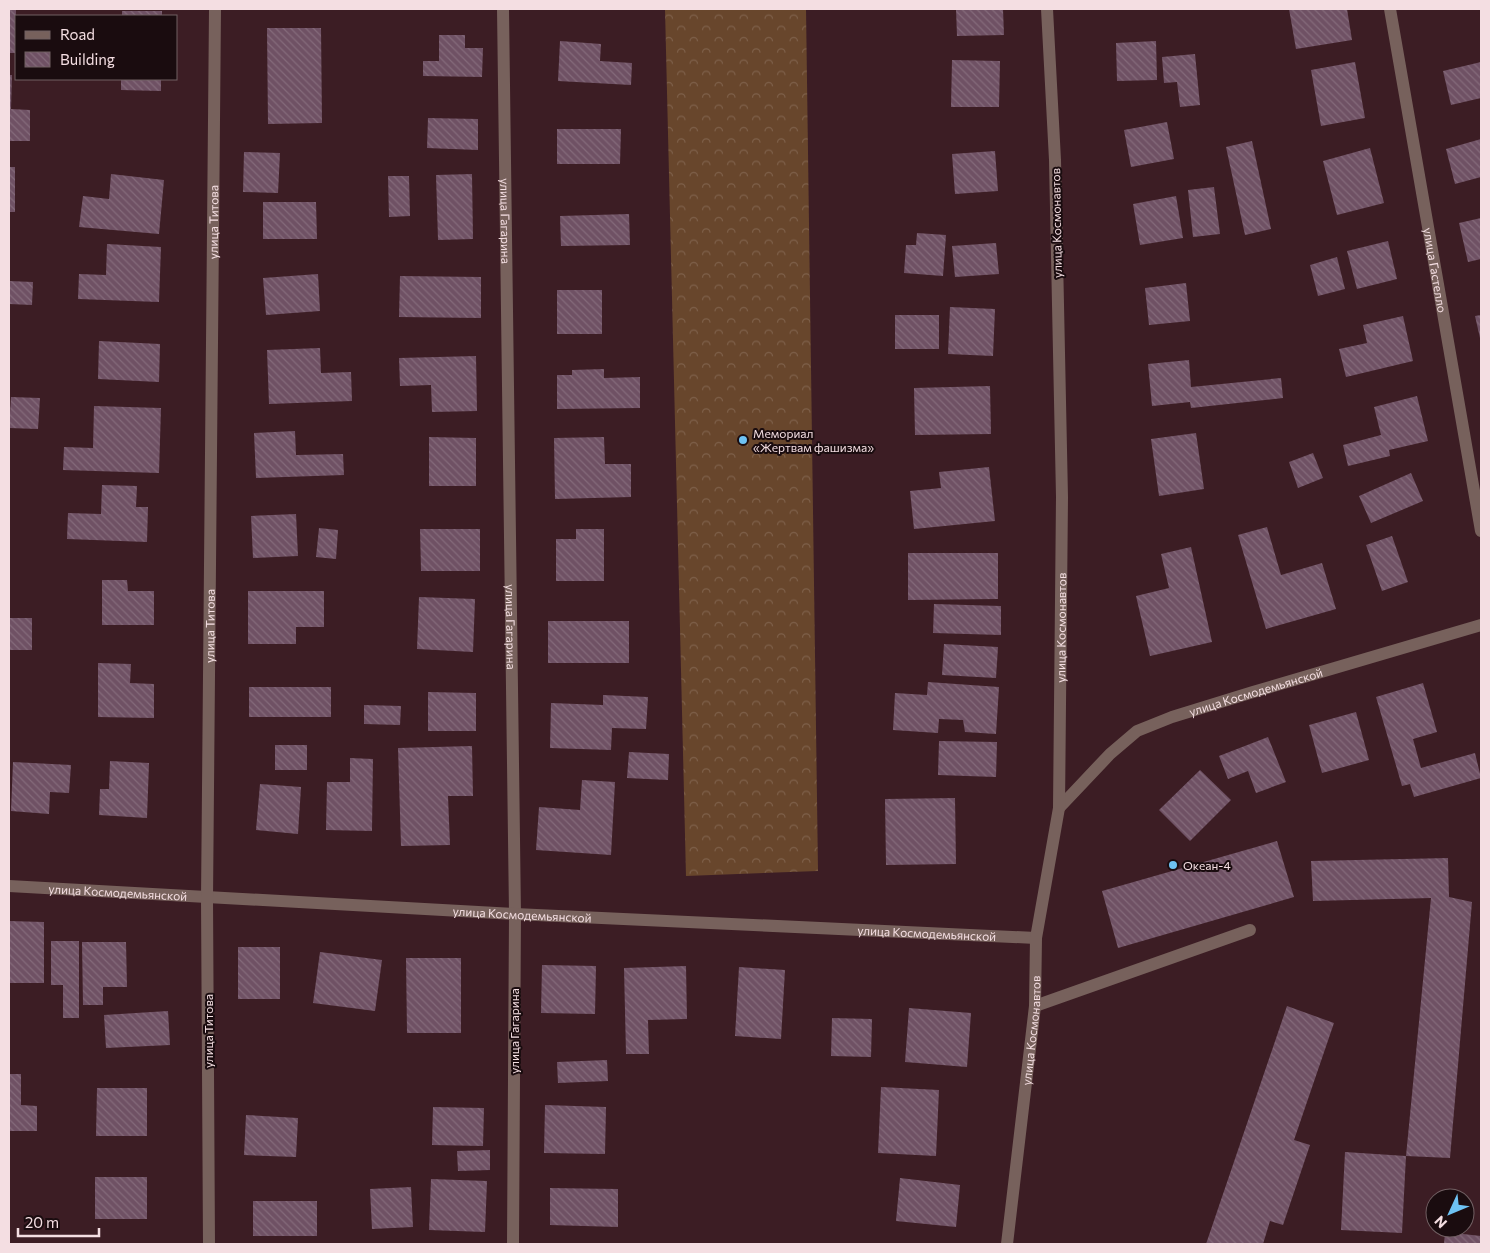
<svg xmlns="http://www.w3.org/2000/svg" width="1490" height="1253" viewBox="0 0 1490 1253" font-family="Commissioner,sans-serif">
<defs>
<pattern id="forest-crowns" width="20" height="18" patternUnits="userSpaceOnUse" patternTransform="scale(1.25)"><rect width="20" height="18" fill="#68462c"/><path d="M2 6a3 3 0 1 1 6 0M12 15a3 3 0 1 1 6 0" fill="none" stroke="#7e604a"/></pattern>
<pattern id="building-back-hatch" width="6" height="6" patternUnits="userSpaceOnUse" patternTransform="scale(1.25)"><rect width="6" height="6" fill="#6f5164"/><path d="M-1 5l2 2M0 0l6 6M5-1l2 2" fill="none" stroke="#846a7a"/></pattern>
</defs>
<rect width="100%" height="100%" fill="#3c1d24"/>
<polygon fill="url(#forest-crowns)" points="665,9 806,9 818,871 686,876"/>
<g fill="url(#building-back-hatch)">
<polygon points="9,9 16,9 15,53 9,53"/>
<polygon points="956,9 1003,9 1004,35 957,36"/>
<polygon points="1289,9 1347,9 1352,40 1296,49"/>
<rect x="122" y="11" width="40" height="5"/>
<polygon points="267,28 321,28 322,123 268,124"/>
<polygon points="439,35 465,35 465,48 483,48 482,77 423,76 423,61 439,61"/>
<polygon points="560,41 601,44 600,61 632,63 631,85 558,81"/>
<polygon points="1156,41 1157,80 1117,81 1116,43"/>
<polygon points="1195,54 1200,105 1180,107 1177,82 1164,83 1162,57"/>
<polygon points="952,60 1000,61 999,107 951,107"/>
<polygon points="1355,62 1365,118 1321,126 1311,70"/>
<polygon points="1481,62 1481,98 1451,105 1443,71"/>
<polygon points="9,75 12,75 11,109 30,110 30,141 9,141"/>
<polygon points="121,79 161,79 161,91 121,90"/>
<polygon points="428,118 478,119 478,150 427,148"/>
<polygon points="1167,122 1174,159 1131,167 1124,130"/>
<polygon points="557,129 621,129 620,164 557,164"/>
<polygon points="1481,139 1481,177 1455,184 1446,149"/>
<polygon points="1252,141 1271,229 1245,235 1226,147"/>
<polygon points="1370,148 1384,203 1337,215 1323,161"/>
<polygon points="995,151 998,191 955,194 952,154"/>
<polygon points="244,152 280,153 278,193 243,192"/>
<rect x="9" y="167" width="6" height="45"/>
<polygon points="111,174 164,180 159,234 79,227 83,196 109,199"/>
<polygon points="472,174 473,239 438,240 436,175"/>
<polygon points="388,176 409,176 410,216 389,217"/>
<polygon points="1214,187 1220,234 1193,237 1188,190"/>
<polygon points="1176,196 1183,238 1140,245 1133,204"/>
<polygon points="263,202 316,202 317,239 263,239"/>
<polygon points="629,214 630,245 561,246 560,216"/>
<polygon points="1481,218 1481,259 1468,262 1459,223"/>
<polygon points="917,233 946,235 943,276 904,273 906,245 916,245"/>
<polygon points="1388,241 1397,279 1357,289 1347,251"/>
<polygon points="996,243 999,274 955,277 952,246"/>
<polygon points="107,244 161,247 159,302 78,299 79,274 106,275"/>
<polygon points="1337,257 1345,289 1318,296 1310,265"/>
<polygon points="318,274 320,311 266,315 263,278"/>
<polygon points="400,276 481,277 481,318 399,317"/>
<polygon points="9,281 33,282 32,305 9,304"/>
<polygon points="1186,283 1190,321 1149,325 1145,288"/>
<rect x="557" y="290" width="45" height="44"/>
<polygon points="950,307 995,309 993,356 948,354"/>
<rect x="895" y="315" width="44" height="34"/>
<polygon points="1481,315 1481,338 1480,338 1475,316"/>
<polygon points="1403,316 1413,361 1346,377 1339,349 1367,343 1363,325"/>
<polygon points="99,341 160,344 159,382 98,379"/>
<polygon points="320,348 321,373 351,372 352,401 269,404 267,350"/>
<polygon points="476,356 477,411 432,412 431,385 400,386 399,358"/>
<polygon points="1189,360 1191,387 1281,378 1283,398 1191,408 1190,402 1152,406 1148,364"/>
<polygon points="604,369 604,378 640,377 640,408 557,409 557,375 572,375 572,370"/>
<polygon points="990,386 991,434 915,435 914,388"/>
<polygon points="1417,396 1428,441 1389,450 1390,456 1348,466 1343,445 1381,435 1374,407"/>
<polygon points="11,397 40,398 38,429 9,428"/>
<polygon points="94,406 161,408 159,473 63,470 64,447 93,448"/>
<polygon points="295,431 296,455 343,454 344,475 256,478 254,433"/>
<polygon points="1196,433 1204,489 1159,496 1151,439"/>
<polygon points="429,437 476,438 476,486 429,486"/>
<polygon points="604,437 605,464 631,464 631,497 555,499 554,438"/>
<polygon points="1313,453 1323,478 1298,488 1289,462"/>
<polygon points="989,467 995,521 914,529 910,491 941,488 939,472"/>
<polygon points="1411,473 1423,501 1371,523 1359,496"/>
<polygon points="102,485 137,486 136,507 148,507 147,542 67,539 68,513 101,514"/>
<polygon points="296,514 298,556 253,558 251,516"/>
<polygon points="1267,527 1281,575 1322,563 1336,609 1266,629 1238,535"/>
<polygon points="319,528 338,530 336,559 316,557"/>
<polygon points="420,529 480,529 480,571 421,571"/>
<polygon points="576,529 604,529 604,581 556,581 556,539 576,539"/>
<polygon points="1392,536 1408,582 1382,591 1366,545"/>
<polygon points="1191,547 1212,642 1150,656 1136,596 1169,588 1161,554"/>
<polygon points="908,553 998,553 998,599 908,600"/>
<polygon points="102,580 127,580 128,591 154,591 154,625 102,625"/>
<polygon points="248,591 324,591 324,627 296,627 296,644 248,644"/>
<polygon points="419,597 475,599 473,652 417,649"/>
<polygon points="934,604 1001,606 1001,635 933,633"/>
<rect x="9" y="618" width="23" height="32"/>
<rect x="548" y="621" width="81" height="42"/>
<polygon points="944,644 998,647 996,678 942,675"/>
<polygon points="98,663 131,664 130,683 154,684 154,718 98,717"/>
<polygon points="928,682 999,687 996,734 965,732 963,720 939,719 938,733 893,730 895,693 927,695"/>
<polygon points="1423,683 1437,732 1413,739 1421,768 1475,753 1481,778 1414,797 1410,784 1402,786 1376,697"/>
<rect x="249" y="687" width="82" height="30"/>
<polygon points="428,692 476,693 476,731 428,731"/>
<polygon points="603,695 648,697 646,729 612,728 611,750 550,748 551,703 603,705"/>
<polygon points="364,705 401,706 400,725 364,724"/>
<polygon points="1356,712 1369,760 1322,773 1309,725"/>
<polygon points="1268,737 1286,782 1256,793 1248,771 1228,779 1219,756"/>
<polygon points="939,741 997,742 996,777 938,775"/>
<rect x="275" y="745" width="32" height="25"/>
<polygon points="472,746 473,796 448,796 450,845 401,846 398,748"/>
<polygon points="629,752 669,754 668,780 627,778"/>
<polygon points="350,758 373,759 372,831 326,830 327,782 350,782"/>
<polygon points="110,761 149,763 147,818 99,815 100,789 109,789"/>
<polygon points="13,762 71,765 69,793 50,792 49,814 11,811"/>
<polygon points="1200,770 1231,800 1190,841 1159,810"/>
<polygon points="582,780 615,782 611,855 536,850 539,807 580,810"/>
<polygon points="260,784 301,787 298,834 256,830"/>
<polygon points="955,798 956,864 886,865 885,799"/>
<polygon points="1277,841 1294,897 1118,948 1102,891"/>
<polygon points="1448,858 1449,897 1472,902 1450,1158 1406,1156 1431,898 1313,901 1311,861"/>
<polygon points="9,921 44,922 44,983 9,983"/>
<polygon points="51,941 79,941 79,1018 63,1018 63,985 51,985"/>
<polygon points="82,942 126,942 127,987 103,987 103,1005 83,1005"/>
<rect x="238" y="947" width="42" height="52"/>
<polygon points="320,952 382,960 375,1011 313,1003"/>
<polygon points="406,958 461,958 461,1033 407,1033"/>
<polygon points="542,965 596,966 595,1014 541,1013"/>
<polygon points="686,966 687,1019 648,1020 649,1054 626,1054 624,968"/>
<polygon points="739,967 785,970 781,1039 735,1036"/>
<polygon points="1287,1006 1334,1023 1294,1140 1310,1145 1283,1225 1270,1221 1263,1244 1206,1244"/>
<polygon points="909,1008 971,1013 967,1067 905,1062"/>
<polygon points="168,1011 170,1045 106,1048 104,1015"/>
<polygon points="832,1018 872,1019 871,1057 831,1056"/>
<polygon points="607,1060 608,1081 558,1083 557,1062"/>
<polygon points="9,1074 21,1074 21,1105 37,1106 37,1131 9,1131"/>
<polygon points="881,1087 939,1090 936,1156 878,1153"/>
<polygon points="97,1088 147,1088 147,1136 96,1136"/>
<polygon points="545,1105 606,1107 605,1154 544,1153"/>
<polygon points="433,1107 484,1108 483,1146 432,1145"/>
<polygon points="246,1115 298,1118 296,1157 244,1155"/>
<polygon points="490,1150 490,1170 458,1171 457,1151"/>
<polygon points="1345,1152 1406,1156 1402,1233 1341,1230"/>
<rect x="95" y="1177" width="52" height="42"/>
<polygon points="900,1178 960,1185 956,1227 896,1221"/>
<polygon points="431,1179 487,1181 485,1232 429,1230"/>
<polygon points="411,1187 413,1227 372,1229 370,1189"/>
<polygon points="550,1188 618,1189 618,1227 550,1225"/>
<rect x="253" y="1201" width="64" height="35"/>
<polygon points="1445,1232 1481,1236 1481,1244 1444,1244"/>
</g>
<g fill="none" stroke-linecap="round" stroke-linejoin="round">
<polyline stroke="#77615c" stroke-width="12" points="1035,1006 1250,930"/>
<g stroke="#77615c" stroke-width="12">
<path id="s1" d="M503 9 515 914 513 1244"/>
<path id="s2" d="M1390 9 1481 531"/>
<path id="s3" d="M1059 808 1110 754 1137 731 1172 717 1253 692 1481 625"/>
<path id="s4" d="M9 886 515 914 1036 938"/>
<path id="s5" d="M209 1244 207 899 215 9"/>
<path id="s6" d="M1007 1244 1035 1006 1036 938 1059 808 1062 497 1055 160 1047 9"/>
</g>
</g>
<g fill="#6ec2f3" stroke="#1a0c0f" stroke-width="2">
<circle cx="743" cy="440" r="5"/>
<circle cx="1173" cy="865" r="5"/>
</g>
<g text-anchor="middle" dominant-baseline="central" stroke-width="4" stroke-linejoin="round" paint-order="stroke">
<g font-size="12" fill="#f4dee2" stroke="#1a0c0f">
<text stroke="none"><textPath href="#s5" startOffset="1022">улица Титова</textPath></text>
<text stroke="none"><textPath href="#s1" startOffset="212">улица Гагарина</textPath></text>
<text transform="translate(1056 223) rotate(-91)">улица Космонавтов</text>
<text stroke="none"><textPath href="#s2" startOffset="265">улица Гастелло</textPath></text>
<text stroke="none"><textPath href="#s5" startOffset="618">улица Титова</textPath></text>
<text stroke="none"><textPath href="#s1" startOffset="618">улица Гагарина</textPath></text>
<text stroke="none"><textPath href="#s6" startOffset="620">улица Космонавтов</textPath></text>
<text stroke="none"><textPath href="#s3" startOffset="235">улица Космодемьянской</textPath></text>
<text stroke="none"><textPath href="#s4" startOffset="109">улица Космодемьянской</textPath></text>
<text stroke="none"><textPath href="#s4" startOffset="514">улица Космодемьянской</textPath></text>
<text stroke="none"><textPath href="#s4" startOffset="919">улица Космодемьянской</textPath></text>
<text transform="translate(208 1031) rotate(-90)">улица Титова</text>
<text transform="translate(514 1031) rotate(-90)">улица Гагарина</text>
<text stroke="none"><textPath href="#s6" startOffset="215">улица Космонавтов</textPath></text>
</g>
<g font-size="12" fill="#f4dee2" stroke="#1a0c0f" text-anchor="start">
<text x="753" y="433">Мемориал<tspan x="753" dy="14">«Жертвам фашизма»</tspan></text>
<text x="1183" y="865">Океан-4</text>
</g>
</g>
<rect width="1490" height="1253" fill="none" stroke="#f4dee2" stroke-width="20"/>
<rect x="15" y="15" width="162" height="65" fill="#1a0c0f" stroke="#716063"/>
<rect x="25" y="31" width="25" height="8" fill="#77615c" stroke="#716063"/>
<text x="60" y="40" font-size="15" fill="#f4dee2">Road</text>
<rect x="25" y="52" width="25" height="15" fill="url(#building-back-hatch)" stroke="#716063"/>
<text x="60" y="65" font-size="15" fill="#f4dee2">Building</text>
<g transform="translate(1450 1213) rotate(226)"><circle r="24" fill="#1a0c0f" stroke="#716063"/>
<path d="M0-4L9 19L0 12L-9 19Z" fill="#6ec2f3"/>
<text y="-8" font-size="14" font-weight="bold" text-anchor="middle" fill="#f4dee2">N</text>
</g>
<path d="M18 1228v8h81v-8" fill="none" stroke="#f4dee2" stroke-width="2.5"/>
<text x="25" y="1228" font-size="15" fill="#f4dee2" stroke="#1a0c0f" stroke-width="4" paint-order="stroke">20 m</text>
</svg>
